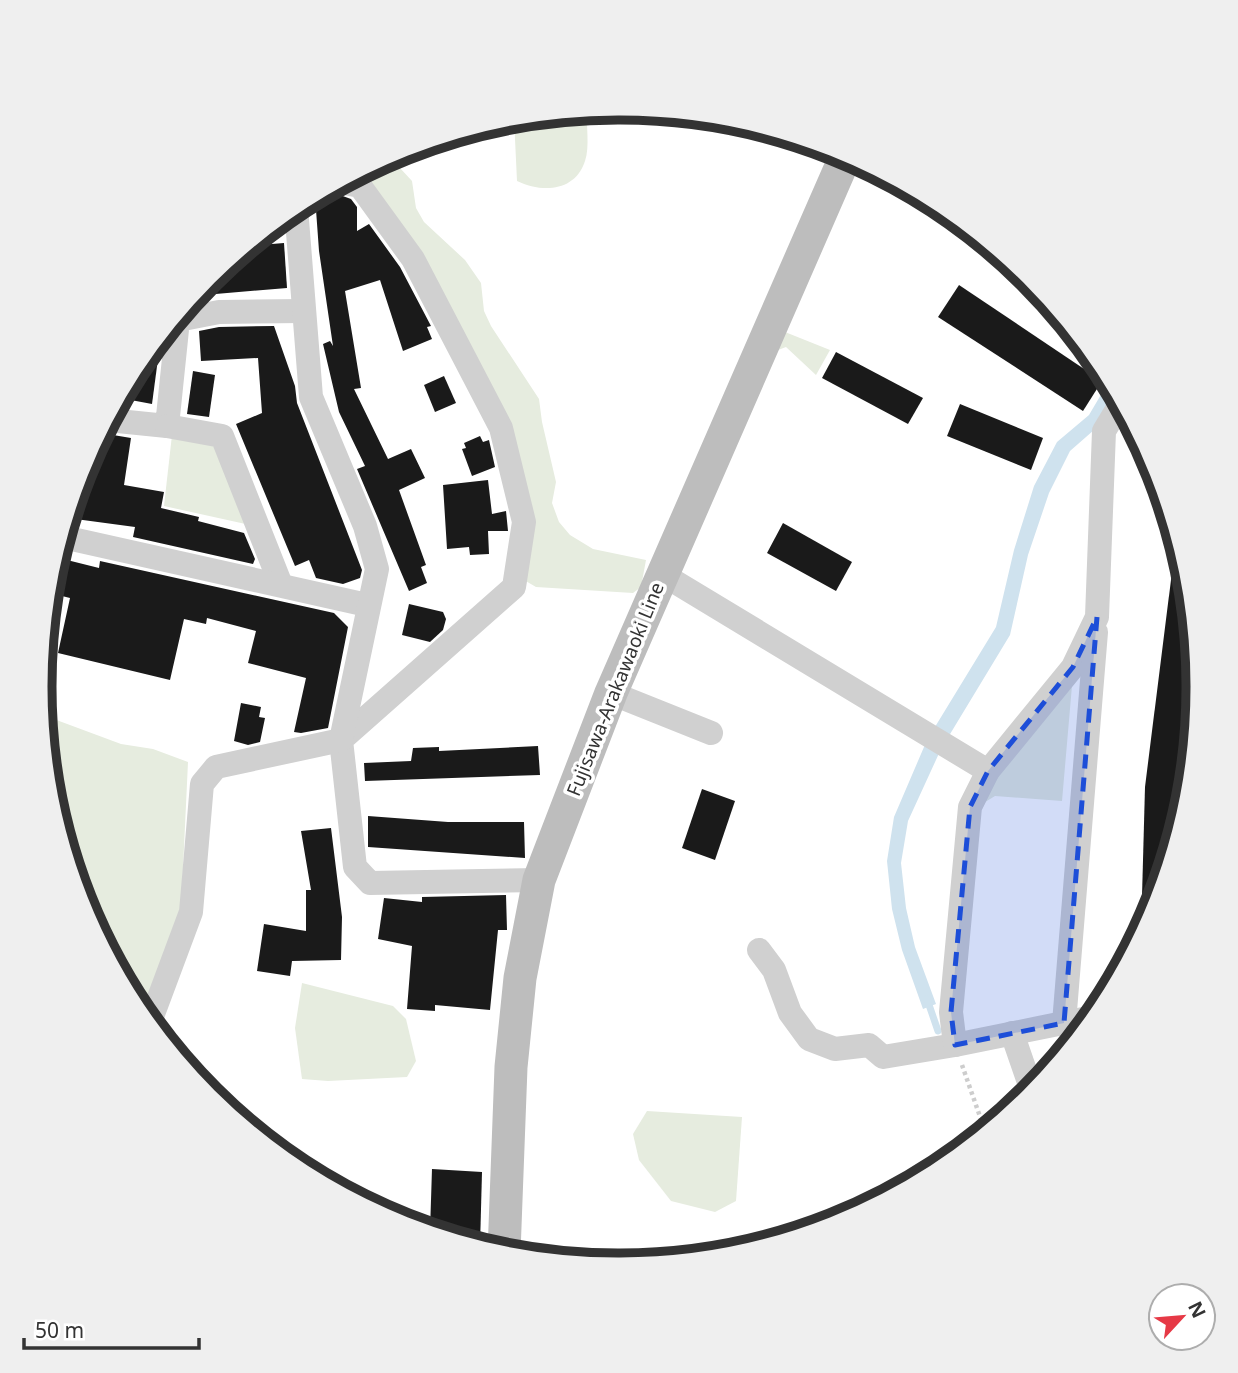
<svg xmlns="http://www.w3.org/2000/svg" width="1238" height="1373" viewBox="0 0 1238 1373" font-family="'Noto Sans',sans-serif">
<rect width="100%" height="100%" fill="#fff"/>
<g fill="#e6ecdf">
<path d="M587 111C586 125 590 147 585 161 575 192 542 193 517 181L514 118Z"/>
<polygon points="379,162 400,168 412,181 416,208 424,222 465,260 481,283 484,311 491,326 539,399 542,422 556,482 552,503 559,522 570,535 593,549 646,560 641,587 633,593 536,587 524,580 506,427 349,178"/>
<polygon points="775,328 830,350 816,375 786,347 765,355"/>
<polygon points="172,435 217,443 250,525 164,506"/>
<polygon points="1073,674 1062,801 995,796 977,807 994,775"/>
<polygon points="43,715 121,744 153,749 188,762 181,911 142,1013 84,908 51,799"/>
<polygon points="302,983 393,1006 406,1019 416,1061 407,1077 328,1081 302,1079 295,1028"/>
<polygon points="647,1111 742,1117 736,1201 715,1212 671,1201 639,1160 633,1134"/>
</g>
<polygon fill="#cfe2ee" points="1109,381 1118,399 1102,423 1070,451 1049,493 1028,555 1010,635 941,749 908,821 901,863 906,908 915,947 936,1004 923,1009 902,950 892,909 887,861 894,817 927,740 996,627 1014,550 1034,486 1057,442 1089,415"/>
<g fill="none" stroke-linecap="round" stroke-linejoin="round">
<polyline stroke="#cfe2ee" stroke-width="7" points="927,999 938,1031"/>
</g>
<g fill="#1a1a1a">
<polygon points="326,190 351,199 357,207 357,231 369,224 400,267 431,326 427,327 432,339 403,351 380,280 345,291 361,388 354,389 388,459 411,449 425,478 399,490 426,565 421,567 427,583 409,591 357,469 365,466 339,412 323,344 330,341 333,346 319,251 315,196"/>
<polygon points="284,243 287,288 204,295 210,277 248,246"/>
<polygon points="959,285 1102,381 1083,411 938,317"/>
<polygon points="274,326 295,386 297,403 362,570 360,578 343,584 316,578 309,560 295,566 236,424 262,413 258,358 201,361 199,331 219,327"/>
<polygon points="161,336 152,404 120,398 138,365"/>
<polygon points="836,352 923,398 908,424 822,378"/>
<polygon points="193,371 215,375 209,417 187,414"/>
<polygon points="444,376 456,403 435,412 424,385"/>
<polygon points="960,404 1043,438 1031,470 947,436"/>
<polygon points="101,433 131,438 124,485 164,492 161,508 199,517 198,521 244,533 255,559 253,564 133,537 135,527 68,518 84,465"/>
<polygon points="480,436 483,442 489,440 495,467 472,476 462,449 466,448 464,443"/>
<polygon points="488,480 492,514 506,511 508,531 488,531 489,554 470,555 469,547 447,549 443,485"/>
<polygon points="783,523 852,562 836,591 767,553"/>
<polygon points="1176,540 1187,574 1198,687 1187,800 1154,908 1141,933 1145,787"/>
<polygon points="59,558 99,568 100,561 334,613 348,627 328,728 301,733 294,732 306,678 248,663 256,631 207,618 206,624 184,619 170,680 58,653 70,598 50,593"/>
<polygon points="409,604 443,612 446,619 443,630 430,642 402,635"/>
<polygon points="241,703 261,707 259,717 265,718 260,742 248,745 234,741"/>
<polygon points="538,746 540,775 365,781 364,763 411,761 413,748 439,747 439,751"/>
<polygon points="702,789 735,801 715,860 682,848"/>
<polygon points="368,816 448,822 524,822 525,858 368,847"/>
<polygon points="331,828 342,917 341,960 292,961 290,976 257,971 264,924 306,931 306,890 311,890 301,831"/>
<polygon points="506,895 507,930 498,930 490,1010 435,1005 435,1011 407,1009 412,946 378,939 384,898 422,902 422,897"/>
<polygon points="432,1169 482,1172 480,1246 430,1231"/>
</g>
<g fill="none" stroke-linecap="round" stroke-linejoin="round">
<polyline stroke="#cdcdcd" stroke-width="4.5" stroke-dasharray="3.5 3.5" stroke-linecap="butt" points="962,1065 985,1131"/>
<g stroke="#d0d0d0" stroke-width="24">
<polyline points="340,182 360,186 413,259 501,428 524,522 514,587 341,740 355,867 370,883 539,880"/>
<polyline points="108,420 167,426 178,320 219,312 303,311"/>
<polyline points="167,426 222,436 281,585"/>
<polyline points="63,537 367,605"/>
<polyline points="662,574 988,771"/>
<polyline points="611,693 711,733"/>
<polyline points="759,950 774,970 790,1013 809,1039 835,1049 869,1045 883,1057 955,1045"/>
<polyline points="1093,1017 955,1045 951,1012 970,807 988,771 1073,667 1097,617 1104,431 1121,403"/>
<polyline points="150,1022 191,912 202,784 216,767 341,740 377,569 365,526 311,397 296,207"/>
<polyline points="1064,1023 1096,632"/>
<polyline points="1012,1033 1032,1091"/>
</g>
<polyline stroke="#bdbdbd" stroke-width="33" points="504,1253 511,1067 520,978 539,880 611,693 846,155"/>
</g>
<path fill="#1d4ed8" fill-opacity="0.2" stroke="#1d4ed8" stroke-width="5" stroke-dasharray="14 9" stroke-linejoin="round" d="M1097 617 1064 1023 955 1045 951 1012 970 807 988 771 1073 667Z"/>
<g text-anchor="middle" dominant-baseline="central" stroke-width="7" stroke-linejoin="round" paint-order="stroke">
<g font-size="19" fill="#333" stroke="#fff">
<text transform="translate(615 689) rotate(-68)">Fujisawa-Arakawaoki Line</text>
</g>
</g>
<path d="M0 0H1238V1373H0ZM618 120H620A566 566 0 0 1 1186 686V687A566 566 0 0 1 620 1253H618A566 566 0 0 1 52 687V686A566 566 0 0 1 618 120Z" fill="#efefef" fill-rule="evenodd"/>
<path fill="none" stroke="#333" stroke-width="9" d="M618 120H620A566 566 0 0 1 1186 686V687A566 566 0 0 1 620 1253H618A566 566 0 0 1 52 687V686A566 566 0 0 1 618 120Z"/>
<g transform="translate(1182 1317) rotate(64)"><circle r="33" fill="#ffffff" stroke="#adadad" stroke-width="2"/>
<path d="M0-5L12 26L0 18L-12 26Z" fill="#e63946"/>
<text y="-10" font-size="19" font-weight="bold" text-anchor="middle" fill="#333333">N</text>
</g>
<path d="M24 1338v10h175v-10" fill="none" stroke="#333333" stroke-width="3.5"/>
<text x="35" y="1338" font-size="21" fill="#333333" stroke="#ffffff" stroke-width="5" paint-order="stroke">50 m</text>
</svg>
